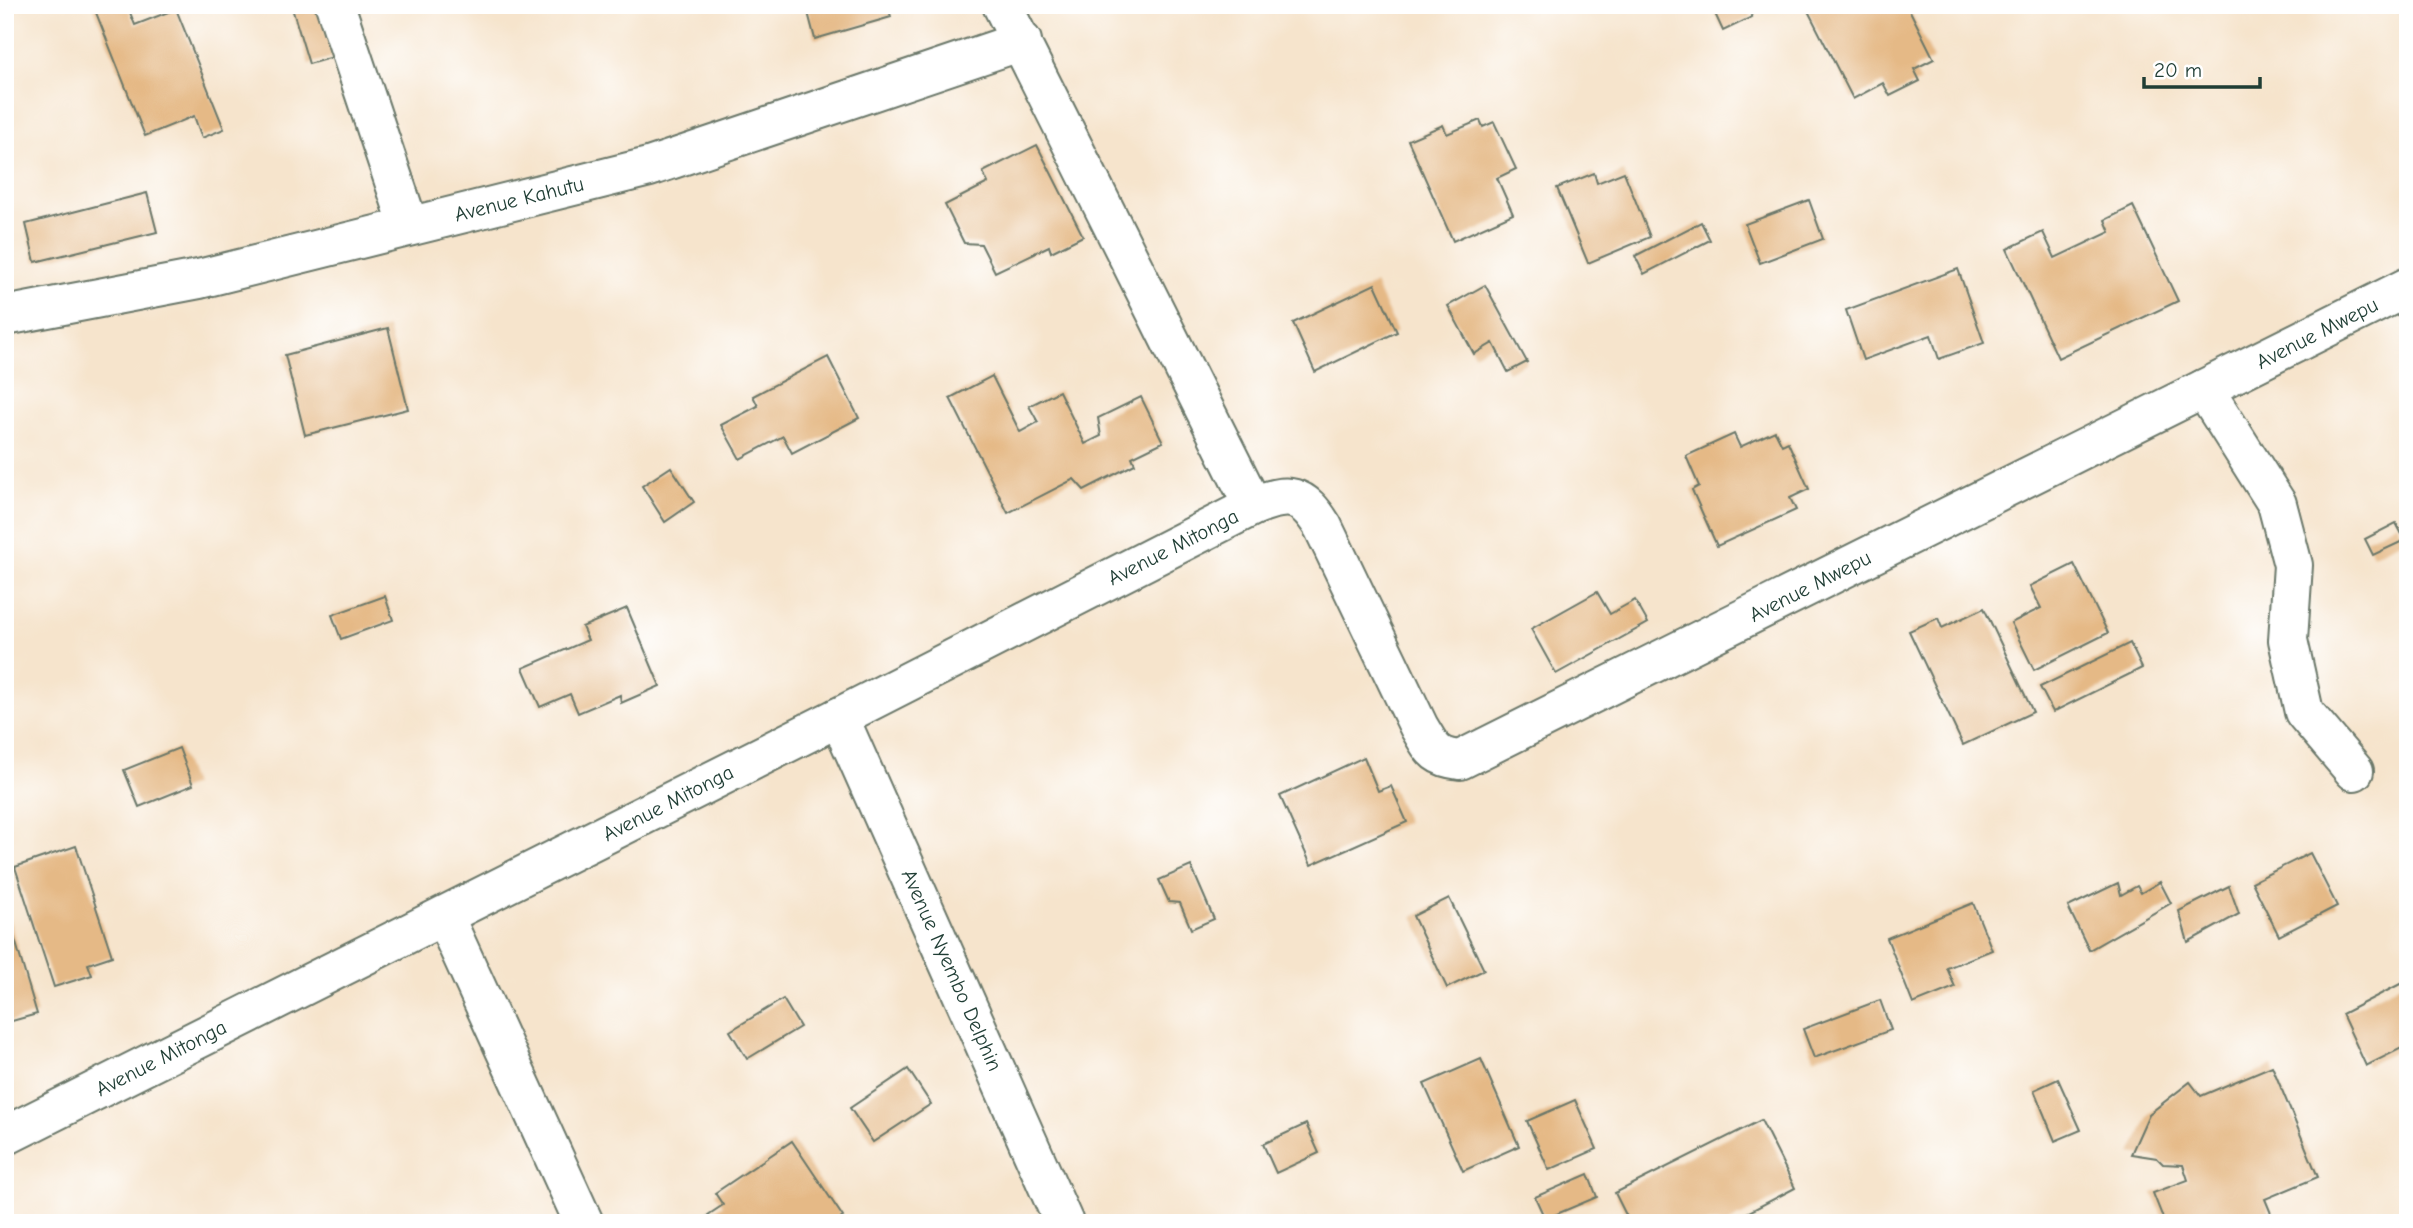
<svg xmlns="http://www.w3.org/2000/svg" width="2413" height="1228" viewBox="0 0 2413 1228" font-family="'Comic Neue',sans-serif">
<rect width="100%" height="100%" fill="#fff"/>
<filter id="ink" filterUnits="userSpaceOnUse"><feTurbulence type="fractalNoise" baseFrequency=".0143" numOctaves="2"/><feDisplacementMap in="SourceGraphic" scale="14" xChannelSelector="R" yChannelSelector="G"/><feConvolveMatrix kernelMatrix="1 2 1 2 8 2 1 2 1" color-interpolation-filters="sRGB"/></filter>
<filter id="wash" filterUnits="userSpaceOnUse"><feTurbulence type="fractalNoise" baseFrequency=".00686" numOctaves="4" result="noise"/><feDisplacementMap in="SourceGraphic" scale="28" xChannelSelector="R" yChannelSelector="G"/><feGaussianBlur stdDeviation="1.57" result="paint"/><feColorMatrix in="noise" values="0 0 0 0 0 0 0 0 0 0 0 0 0 0 0 0 0 1.4 0 .05"/><feComposite in="paint" operator="in"/></filter>
<g filter="url(#wash)">
<rect width="100%" height="100%" fill="#f6e4cc"/>
<g id="blocks">
<g fill="#e5b986">
<polygon points="93,5 127,5 135,25 176,9 224,129 202,138 194,116 145,136"/>
<polygon points="302,5 318,5 333,57 309,64 292,8"/>
<polygon points="806,5 888,5 891,17 815,39"/>
<polygon points="1711,5 1747,5 1752,17 1723,31"/>
<polygon points="1805,5 1907,5 1934,59 1914,69 1920,81 1890,96 1883,83 1853,99"/>
<polygon points="1480,120 1483,127 1494,122 1516,169 1497,178 1513,214 1453,241 1408,140 1443,125 1447,134"/>
<polygon points="1037,145 1083,236 1051,252 1049,246 995,272 981,244 964,243 945,205 988,183 983,172"/>
<polygon points="1624,172 1650,237 1588,263 1557,188 1594,173 1597,183"/>
<polygon points="147,193 157,232 35,262 26,224"/>
<polygon points="1809,200 1823,239 1760,263 1745,224"/>
<polygon points="2133,206 2178,301 2058,358 2007,249 2043,232 2055,258 2110,232 2105,220"/>
<polygon points="1701,222 1710,240 1644,274 1635,256"/>
<polygon points="1958,269 1984,343 1939,359 1931,335 1863,360 1846,310"/>
<polygon points="1375,284 1397,332 1315,372 1293,323"/>
<polygon points="1485,285 1527,362 1508,372 1493,343 1474,354 1448,306"/>
<polygon points="388,328 408,409 305,435 285,355"/>
<polygon points="828,357 859,418 792,453 783,436 740,459 721,425 758,406 753,396"/>
<polygon points="992,376 1020,432 1038,422 1029,406 1059,391 1085,444 1101,436 1098,418 1141,397 1163,442 1132,457 1135,464 1084,490 1074,479 1008,513 950,398"/>
<polygon points="1775,431 1782,445 1788,442 1809,489 1790,498 1796,510 1717,546 1692,490 1699,486 1686,456 1734,434 1740,447"/>
<polygon points="671,467 694,502 665,522 642,486"/>
<polygon points="2396,523 2405,540 2373,555 2365,539"/>
<polygon points="2074,564 2108,633 2034,670 2011,623 2041,608 2030,586"/>
<polygon points="1597,592 1610,614 1635,600 1648,623 1556,674 1531,629"/>
<polygon points="385,596 393,620 341,639 332,615"/>
<polygon points="627,608 660,686 621,703 620,695 578,713 570,694 540,707 523,668 588,640 582,627"/>
<polygon points="1984,608 2033,712 1963,745 1909,631 1938,618 1942,628"/>
<polygon points="2130,643 2142,668 2053,712 2040,687"/>
<polygon points="179,748 193,785 139,807 124,770"/>
<polygon points="1364,757 1378,791 1391,786 1407,822 1311,865 1280,796"/>
<polygon points="76,846 112,956 88,964 92,975 54,987 15,867"/>
<polygon points="2310,853 2337,906 2279,936 2252,882"/>
<polygon points="1191,866 1214,919 1191,929 1180,903 1169,902 1159,880"/>
<polygon points="2160,882 2171,903 2089,950 2068,907 2118,883 2121,895 2137,886 2141,893"/>
<polygon points="2229,886 2239,914 2188,942 2179,911"/>
<polygon points="1449,898 1484,970 1447,988 1413,916"/>
<polygon points="1973,903 1992,950 1947,968 1955,987 1913,1004 1887,938"/>
<polygon points="5,906 37,1014 5,1023"/>
<polygon points="2408,980 2408,1045 2366,1066 2342,1014"/>
<polygon points="783,999 800,1027 747,1059 730,1031"/>
<polygon points="1880,1000 1891,1030 1814,1058 1803,1029"/>
<polygon points="1481,1059 1519,1146 1463,1171 1424,1084"/>
<polygon points="2272,1066 2318,1177 2265,1199 2275,1223 2165,1223 2153,1193 2188,1180 2183,1165 2163,1164 2157,1158 2131,1154 2149,1114 2190,1082 2201,1096"/>
<polygon points="908,1069 931,1104 873,1142 850,1108"/>
<polygon points="2058,1079 2081,1130 2055,1141 2034,1090"/>
<polygon points="1575,1100 1597,1149 1549,1170 1527,1121"/>
<polygon points="1761,1120 1795,1188 1728,1223 1630,1223 1615,1193"/>
<polygon points="1306,1124 1319,1153 1276,1173 1263,1144"/>
<polygon points="792,1141 843,1217 834,1223 713,1223 708,1215 723,1205 715,1193"/>
<polygon points="1588,1174 1597,1197 1545,1219 1535,1197"/>
</g>
</g>
</g>
<g filter="url(#ink)">
<use href="#blocks" fill-opacity="0" stroke="#6a7769" stroke-width="2"/>
<g fill="none" stroke-linecap="round" stroke-linejoin="round">
<g stroke="#6a7769" stroke-width="42">
<g id="street">
<polyline points="335,5 409,226"/>
<polyline points="1002,5 1253,506"/>
<polyline points="5,316 199,279 649,167 1022,41"/>
<polyline points="2204,389 2277,504 2293,565 2288,640 2304,712 2354,771"/>
<polyline points="839,717 1064,1223"/>
<polyline points="444,916 584,1223"/>
<path d="M5 1136 839 717 1253 506C1289 492 1302 493 1323 527L1419 727C1432 748 1433 757 1460 760L2408 287"/>
</g>
</g>
<use href="#street" stroke="#fff" stroke-width="38"/>
</g>
</g>
<g text-anchor="middle" dominant-baseline="central" stroke-width="5" stroke-linejoin="round" paint-order="stroke">
<g font-size="21" fill="#1f3d34" stroke="#fff">
<text transform="translate(519 199) rotate(-14)">Avenue Kahutu</text>
<text transform="translate(2317 333) rotate(-27)">Avenue Mwepu</text>
<text transform="translate(1173 547) rotate(-27)">Avenue Mitonga</text>
<text transform="translate(1810 586) rotate(-27)">Avenue Mwepu</text>
<text transform="translate(668 803) rotate(-27)">Avenue Mitonga</text>
<text transform="translate(952 970) rotate(66)">Avenue Nyembo Delphin</text>
<text transform="translate(161 1058) rotate(-27)">Avenue Mitonga</text>
</g>
</g>
<rect width="2413" height="1228" fill="none" stroke="#fff" stroke-width="28"/>
<path d="M2144 77v10h116v-10" fill="none" stroke="#1f3d34" stroke-width="3.5"/>
<text x="2154" y="77" font-size="21" fill="#1f3d34" stroke="#ffffff" stroke-width="5" paint-order="stroke">20 m</text>
</svg>
